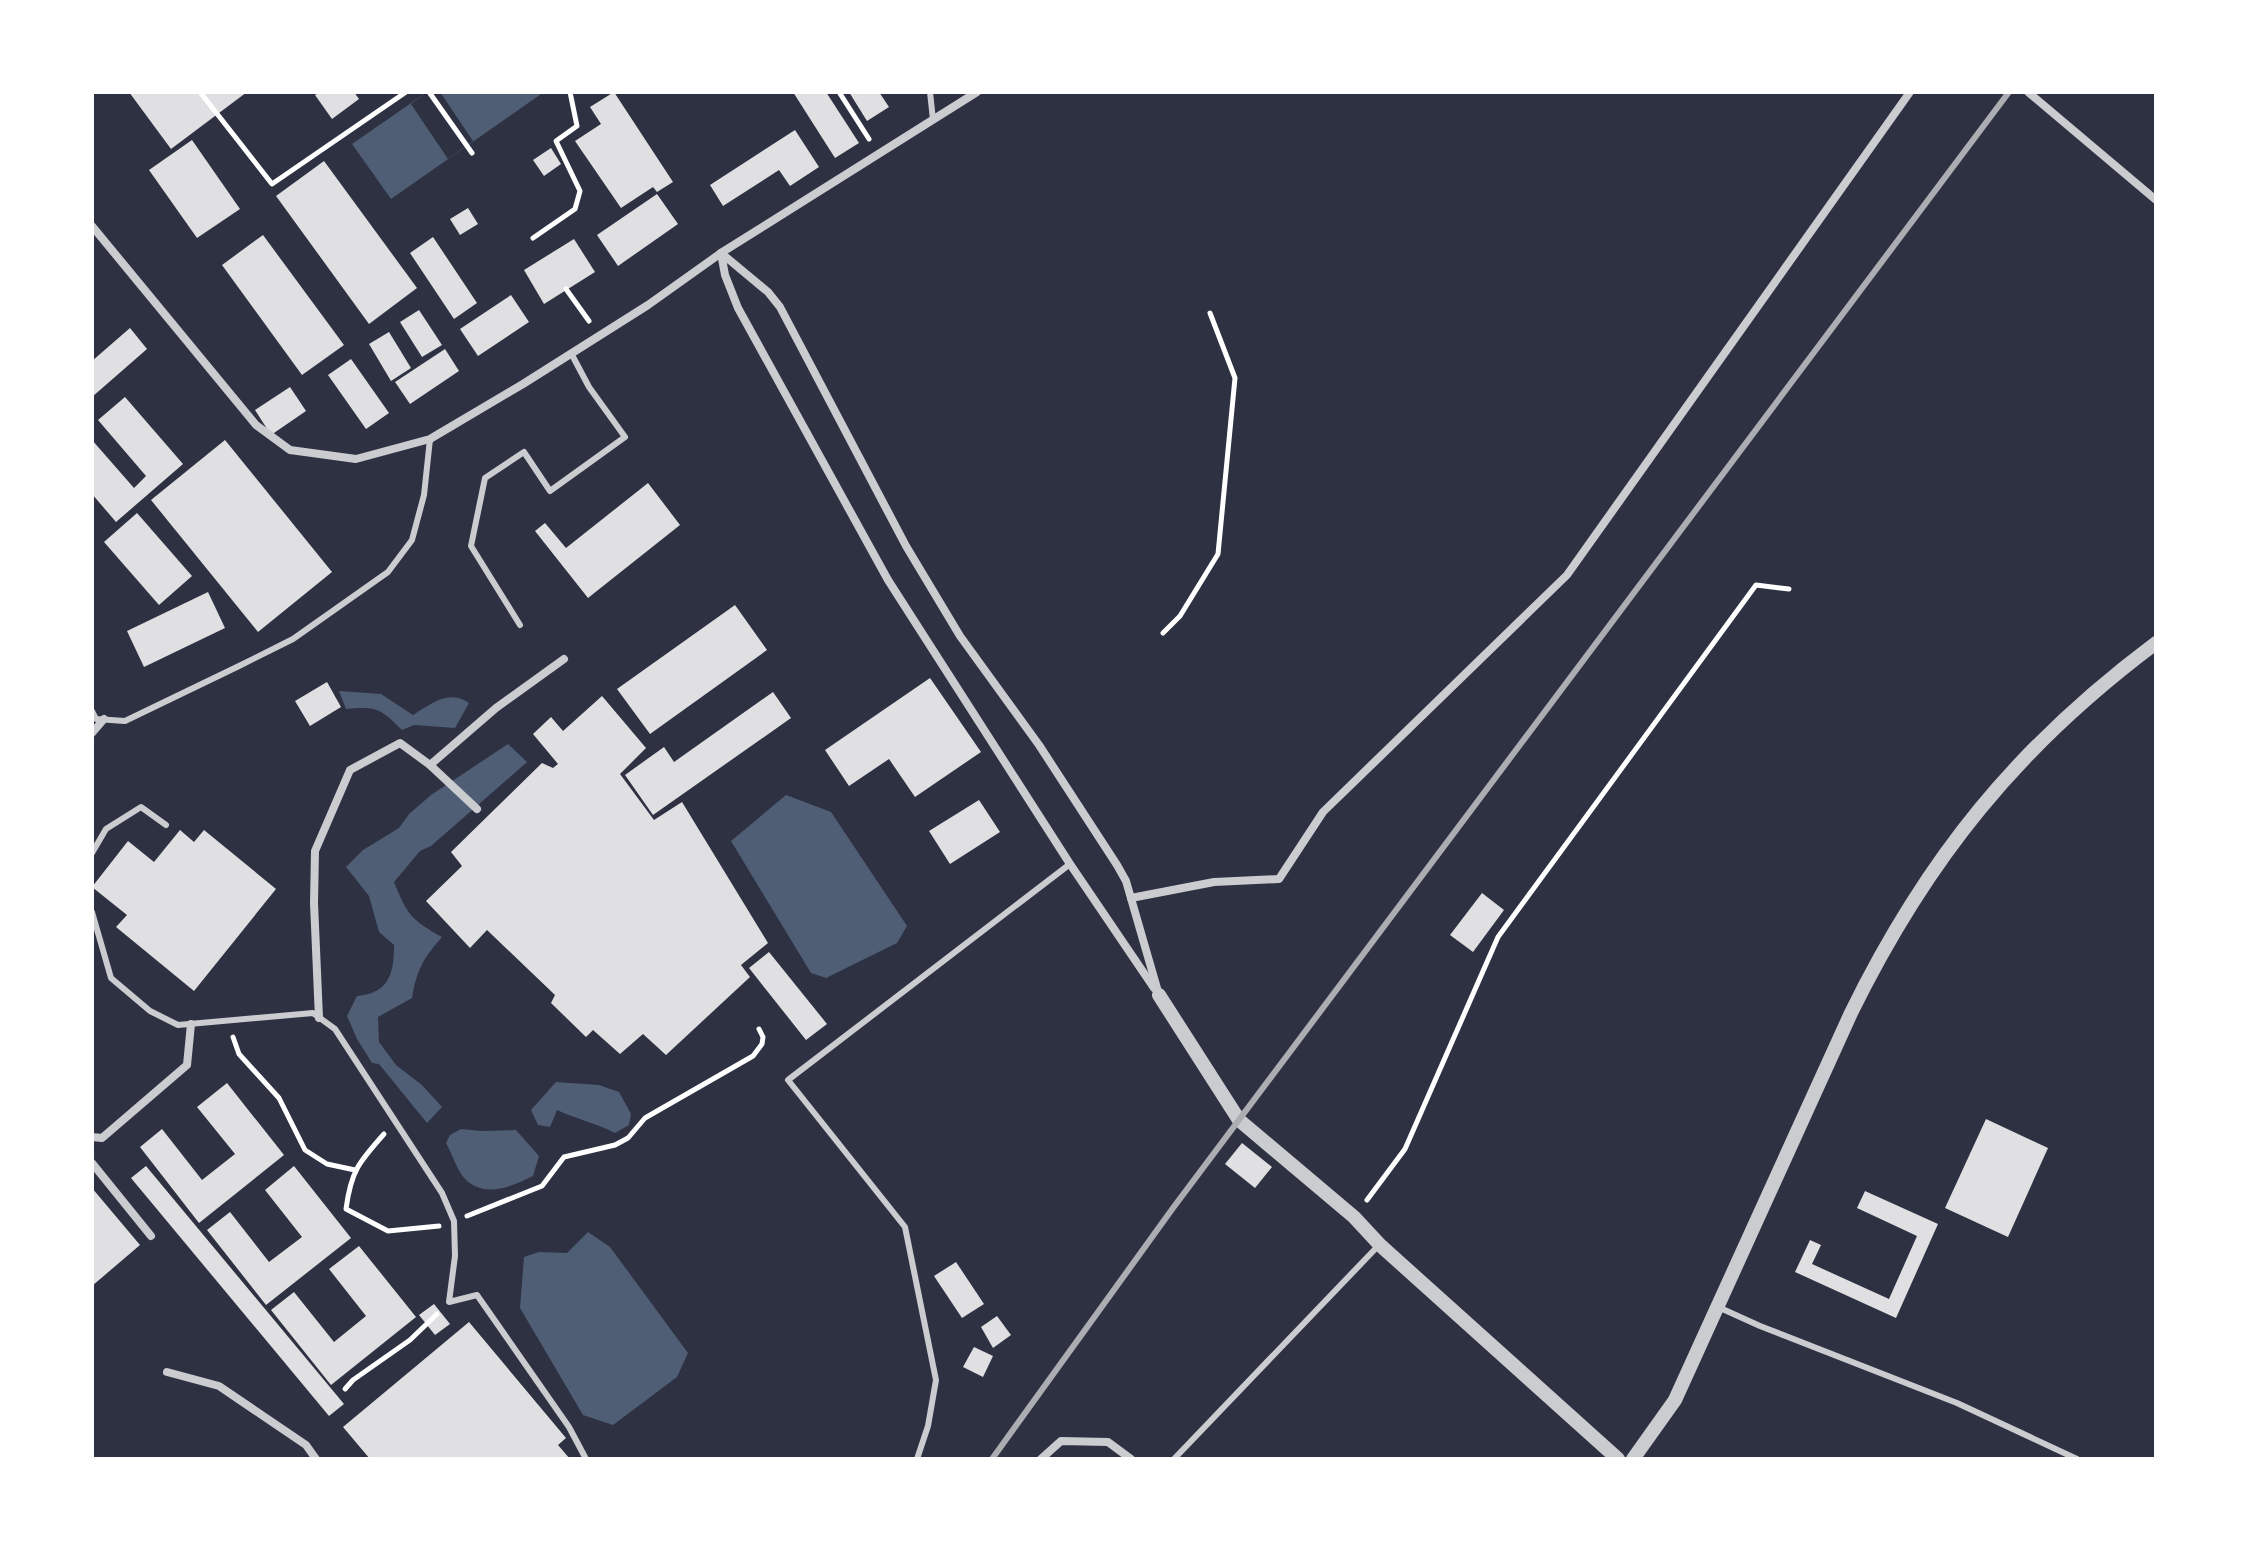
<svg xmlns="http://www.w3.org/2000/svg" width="2248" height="1551" viewBox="0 0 2248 1551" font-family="'PT Serif',serif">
<rect width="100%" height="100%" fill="#2d3142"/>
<g fill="#4f5d75">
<polygon points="427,92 544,92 391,199 352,144"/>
<path d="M339 691 381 694 413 715C431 704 448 689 469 703L455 728 414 725 402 730C381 709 377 706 346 709Z"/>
<path d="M508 744 527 762 431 846 420 851 394 882C407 914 411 920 442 937 423 959 417 969 412 998L378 1017 379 1042 396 1065 422 1085 442 1107 427 1123 379 1064 372 1063 357 1039 347 1016 357 996C389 993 394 974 394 945L379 932 369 896 346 867 363 850 399 828 409 814 431 795Z"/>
<polygon points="786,795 831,812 907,926 897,943 826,978 811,973 731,841"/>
<path d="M556 1082 599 1085 619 1092 631 1114 629 1125 615 1133C596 1123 576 1119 557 1110L550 1127 538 1125 531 1110Z"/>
<path d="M461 1129 481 1131 516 1130 539 1156 533 1176C513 1186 485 1199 465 1179 457 1170 452 1154 446 1143L450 1135Z"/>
<polygon points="588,1232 610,1247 688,1353 677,1377 613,1425 583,1415 520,1308 524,1257 539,1252 567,1253"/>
</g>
<polygon fill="#2d3142" points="427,92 440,92 473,141 448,159 411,104"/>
<g fill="#e0e0e3">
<polygon points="129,92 247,92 171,149"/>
<polygon points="320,92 354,92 359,99 332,119 315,95"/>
<polygon points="614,92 673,182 657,192 653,187 621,208 575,141 601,124 590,107"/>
<polygon points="793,92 826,92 859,143 835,158"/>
<polygon points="849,92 879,92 889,107 867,121"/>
<polygon points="795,130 819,167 790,186 779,170 723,206 710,185"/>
<polygon points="192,140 240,209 197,238 149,170"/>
<polygon points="551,148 561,164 544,176 533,160"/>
<polygon points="324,161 417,288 369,324 276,196"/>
<polygon points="657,194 678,224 618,266 597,235"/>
<polygon points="468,208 478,224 460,235 450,219"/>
<polygon points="263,235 344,345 302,375 222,265"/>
<polygon points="433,237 477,303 454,319 410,253"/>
<polygon points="574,239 595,272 544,304 524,270"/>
<polygon points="511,295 529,322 478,356 460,329"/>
<polygon points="419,310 442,345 422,357 400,322"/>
<polygon points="130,328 147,349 92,397 92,361"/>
<polygon points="389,332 411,368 391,381 369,344"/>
<polygon points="445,349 459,371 410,404 395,382"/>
<polygon points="351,359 389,413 366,429 328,375"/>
<polygon points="290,387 306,411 271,435 255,410"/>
<polygon points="125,397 183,464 116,522 92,494 92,440 134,488 146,476 98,420"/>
<polygon points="225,440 332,572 258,632 151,500"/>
<polygon points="648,483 680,525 588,598 535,531 545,523 566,548"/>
<polygon points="137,513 192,576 159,605 104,542"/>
<polygon points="208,592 225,628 144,667 127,631"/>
<polygon points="735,605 767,650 650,734 617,689"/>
<polygon points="930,678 981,752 915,797 889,759 849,786 825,750"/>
<polygon points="327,682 341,707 310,726 295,701"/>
<polygon points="773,692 791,718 653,815 625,775 664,747 674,762"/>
<polygon points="602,696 646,748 620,774 654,820 682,802 768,943 741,965 750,977 666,1055 643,1034 620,1054 593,1030 586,1037 551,1003 555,995 487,930 470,948 426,901 462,866 451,852 542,763 553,768 558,764 533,734 551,717 563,731"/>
<polygon points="979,800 1000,832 950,864 929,831"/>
<polygon points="180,830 194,842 204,830 276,889 194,991 116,927 127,915 92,887 128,841 154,862"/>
<polygon points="1482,893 1504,910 1473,952 1450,935"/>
<polygon points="769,952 827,1024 806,1040 749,968"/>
<polygon points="227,1083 284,1155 199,1223 140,1147 162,1129 202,1180 235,1154 197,1107"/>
<polygon points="1986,1119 2048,1148 2008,1237 1945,1208"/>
<polygon points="1242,1143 1272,1167 1255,1188 1225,1164"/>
<polygon points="146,1166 344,1404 329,1416 131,1178"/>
<polygon points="294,1166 351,1238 266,1305 207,1230 230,1212 269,1262 302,1237 265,1190"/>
<polygon points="92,1188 140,1245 92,1286"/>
<polygon points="1865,1191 1938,1224 1896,1318 1795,1272 1810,1240 1821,1245 1812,1264 1889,1299 1917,1236 1857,1208"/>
<polygon points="359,1246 416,1317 331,1385 271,1310 294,1292 334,1342 366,1316 329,1269"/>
<polygon points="956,1262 984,1304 962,1318 934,1276"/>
<polygon points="434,1304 450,1324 435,1335 419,1315"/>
<polygon points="997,1316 1011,1335 993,1348 981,1327"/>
<polygon points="469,1322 566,1438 558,1445 570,1459 370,1459 343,1427"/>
<polygon points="974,1347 993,1356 983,1377 963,1367"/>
</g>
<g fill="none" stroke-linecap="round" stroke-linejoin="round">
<g stroke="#fff" stroke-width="5">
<polyline points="200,92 272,184 406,92"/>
<polyline points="429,92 472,153"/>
<polyline points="839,92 869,139"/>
<polyline points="533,238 575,209 580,191 556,141 577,126 570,92"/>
<polyline points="566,289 589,321"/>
<polyline points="1163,633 1180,616 1218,554 1235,378 1210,313"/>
<polyline points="233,1037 239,1054 279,1098 305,1150 327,1164 355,1170"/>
<path d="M384 1134C359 1162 351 1171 346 1209L388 1231 439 1226"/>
<polyline points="1367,1200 1405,1149 1498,937 1756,585 1789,589"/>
<polyline points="467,1216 542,1186 564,1157 615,1145 628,1138 645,1118 753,1056 762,1044 763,1037 759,1029"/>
<polyline points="345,1389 353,1380 410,1340 437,1314"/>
</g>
<g stroke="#caccd0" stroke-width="6">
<polyline points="930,92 933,120"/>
<polyline points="520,625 471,546 485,478 524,452 550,491 625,437 589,387 571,353"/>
<polyline points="92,711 96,719 125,721 239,666 293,639 388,572 412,540 424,495 430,439"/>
<polyline points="92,853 106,829 141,807 166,825"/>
<polyline points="92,912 111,978 150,1011 178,1025 313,1013 335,1029 442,1193 454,1221 455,1256 449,1302 477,1295 569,1427 586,1459"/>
<polyline points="1718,1307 1760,1326 1957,1403 2077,1459"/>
<polyline points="917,1459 928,1426 936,1380 905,1227 788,1080 1070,864"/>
<polyline points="1174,1459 1379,1245"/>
</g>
<g stroke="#caccd0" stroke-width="8">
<polyline points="2028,92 2156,200"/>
<polyline points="92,226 256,425 290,450 356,459 430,439 523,384 648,305 721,253 977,92"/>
<polyline points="721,253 768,292 780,307 906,546 960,636 1039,745 1117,865 1126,881 1159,995"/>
<polyline points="721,253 725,275 738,308 888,580 1070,864 1154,988"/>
<polyline points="92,733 104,719"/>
<polyline points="477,809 430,765 496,708 564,659"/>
<polyline points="1131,898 1214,882 1279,879 1323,812 1567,575 1910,92"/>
<polyline points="319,1018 314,903 315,851 350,770 400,743 430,765"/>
<polyline points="92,1137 102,1138 187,1065 191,1024"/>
<polyline points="92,1163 151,1236"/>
<polyline points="167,1372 219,1386 306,1445 316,1459"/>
<polyline points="1041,1459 1061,1441 1108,1442 1131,1459"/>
</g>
<g stroke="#caccd0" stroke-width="14">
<polyline points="1159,995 1239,1120 1354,1217 1380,1245 1618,1459"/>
<path d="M1633 1459 1675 1400 1851 1013C1927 858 2018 746 2156 643"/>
</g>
<polyline stroke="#abadb3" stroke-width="6" points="992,1459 1173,1208 2009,92"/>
</g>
<rect width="2248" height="1551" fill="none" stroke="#ffffff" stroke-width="188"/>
</svg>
